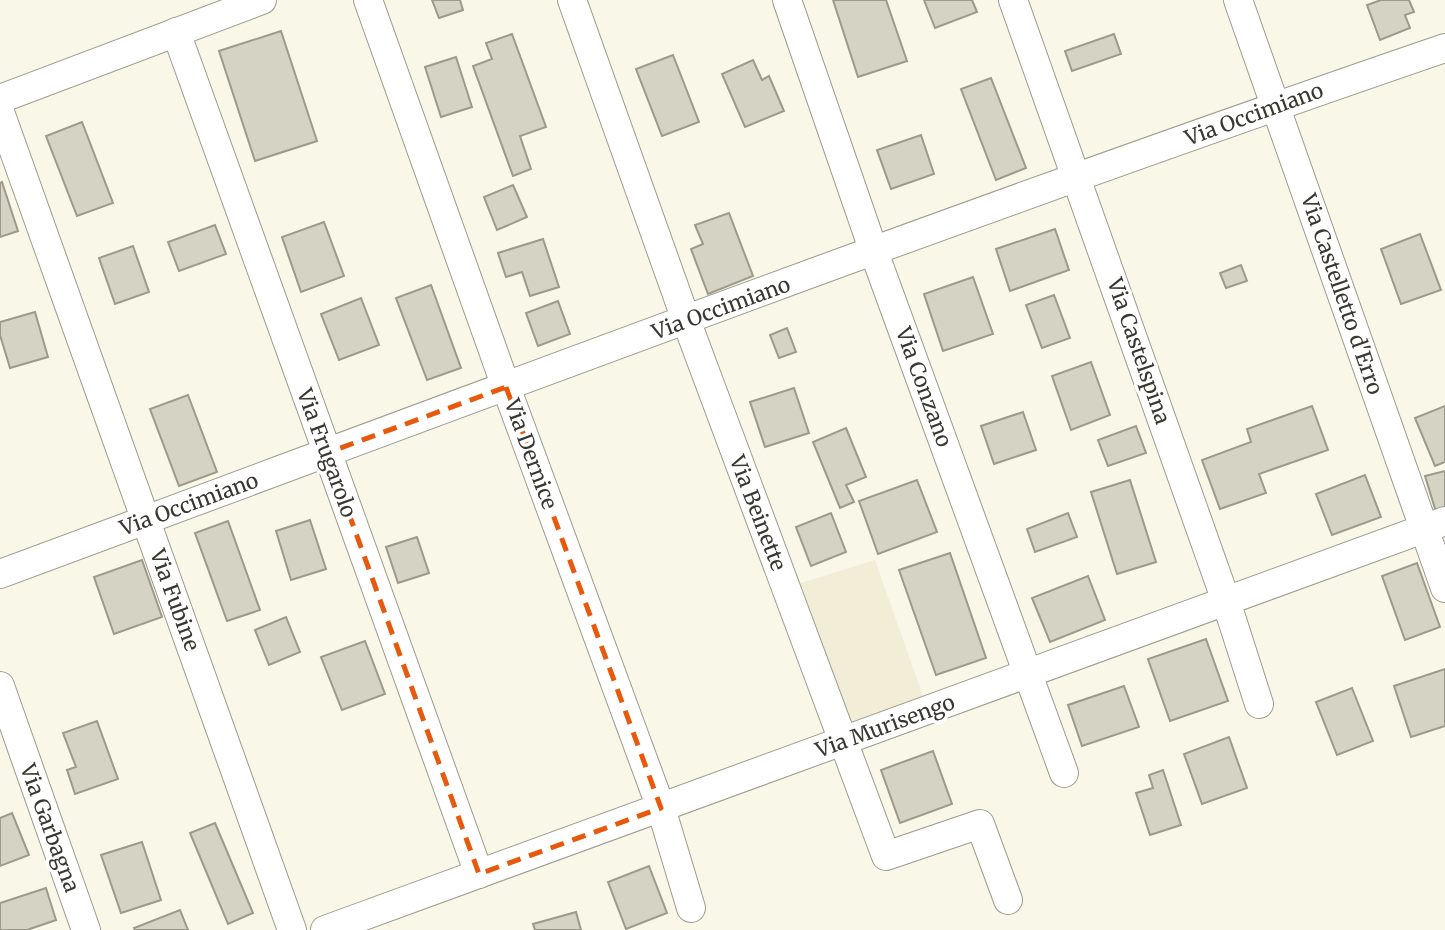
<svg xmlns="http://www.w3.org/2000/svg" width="1445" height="930" viewBox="0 0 1445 930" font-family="Merriweather,serif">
<rect width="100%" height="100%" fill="#f9f7e7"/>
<polygon fill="#f1edd6" points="875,560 924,699 850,725 801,583"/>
<g fill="#d5d3c4" stroke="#9c9a8b" stroke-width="2">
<polygon points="432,0 460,0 463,10 439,18"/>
<polygon points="833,0 886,0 907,61 858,77"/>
<polygon points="924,0 972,0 977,12 935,28"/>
<polygon points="1381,0 1409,0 1414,12 1405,15 1410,28 1380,40 1367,5"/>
<polygon points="281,31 317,141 255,161 219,51"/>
<polygon points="512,34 546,127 520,136 531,169 513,176 473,66 492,59 486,43"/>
<polygon points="1114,34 1121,54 1072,71 1065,51"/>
<polygon points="673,55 699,122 662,136 636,69"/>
<polygon points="456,57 472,107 441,117 425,67"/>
<polygon points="753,60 762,80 769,76 784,111 745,127 722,74"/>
<polygon points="991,78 1026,168 996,180 961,89"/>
<polygon points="82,122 113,203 77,216 46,136"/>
<polygon points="921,135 934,174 891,189 877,150"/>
<polygon points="2,182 18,231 0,237 0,183"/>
<polygon points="513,185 527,217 497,230 484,197"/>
<polygon points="729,213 753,276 708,294 691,249 703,244 695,225"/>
<polygon points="324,222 344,276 301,292 282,237"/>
<polygon points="215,225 226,254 179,271 168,242"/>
<polygon points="1055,229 1069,270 1010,291 996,249"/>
<polygon points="1420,234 1441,290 1401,304 1381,249"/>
<polygon points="543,239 559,287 530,296 522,272 506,277 498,253"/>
<polygon points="133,246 149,292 115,304 99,258"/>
<polygon points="1241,265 1247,281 1226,288 1220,273"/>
<polygon points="973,277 993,334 943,351 924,294"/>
<polygon points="431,285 461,368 427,380 396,298"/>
<polygon points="1054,295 1070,338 1042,348 1026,305"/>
<polygon points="361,298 379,345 339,360 321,314"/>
<polygon points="558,301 570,334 538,346 526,313"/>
<polygon points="35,312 48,357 10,368 0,335 0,322"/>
<polygon points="787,328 796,352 779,358 770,335"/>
<polygon points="1091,362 1110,415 1071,430 1052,376"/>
<polygon points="794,388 809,433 765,447 750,402"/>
<polygon points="188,395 217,472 179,486 150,409"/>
<polygon points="1312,406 1328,450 1259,474 1266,493 1220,509 1202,460 1251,442 1247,429"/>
<polygon points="1445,406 1445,462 1435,466 1415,418"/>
<polygon points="1023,412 1036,450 994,464 981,426"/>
<polygon points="1136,426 1146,453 1108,466 1098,440"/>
<polygon points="846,428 866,477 846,485 854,502 840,508 813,442"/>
<polygon points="1445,471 1445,509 1436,512 1425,476"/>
<polygon points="1365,475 1381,517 1332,535 1316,494"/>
<polygon points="917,480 937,532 878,554 859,501"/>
<polygon points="1130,480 1156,562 1117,574 1091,492"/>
<polygon points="831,513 846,552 811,566 796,527"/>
<polygon points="1068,513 1077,537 1035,552 1027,529"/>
<polygon points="310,520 326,569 291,580 276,531"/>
<polygon points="228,521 260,610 227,621 195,533"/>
<polygon points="417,537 429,573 398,583 386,547"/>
<polygon points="950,553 986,658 936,675 899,570"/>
<polygon points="142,560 162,617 114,634 94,577"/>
<polygon points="1417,563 1440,627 1405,640 1382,576"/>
<polygon points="1088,576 1105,620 1050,642 1032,598"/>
<polygon points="286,617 300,652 269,665 255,630"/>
<polygon points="1206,639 1228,701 1170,721 1148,659"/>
<polygon points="365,641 385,694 342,710 321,657"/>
<polygon points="1445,669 1445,726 1411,737 1394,686"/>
<polygon points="1124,686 1139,727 1082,746 1068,705"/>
<polygon points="1352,688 1373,741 1337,755 1316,702"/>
<polygon points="97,721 118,779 75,794 67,770 76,767 63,733"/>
<polygon points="1229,737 1247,788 1202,804 1184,754"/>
<polygon points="933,751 952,804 900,823 881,770"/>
<polygon points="1163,770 1181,825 1150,835 1136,793 1153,788 1149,775"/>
<polygon points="12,813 29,855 0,866 0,818"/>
<polygon points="215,823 253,913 228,924 190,833"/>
<polygon points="142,842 161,900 121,913 101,855"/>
<polygon points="649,866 667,913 626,929 608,882"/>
<polygon points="46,888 56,920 27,930 0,930 0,903"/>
<polygon points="180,910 188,930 135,930 134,928"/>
<polygon points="576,912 581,930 535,930 533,924"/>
</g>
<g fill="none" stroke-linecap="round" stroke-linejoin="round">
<g stroke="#9d9b8c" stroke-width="30">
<g id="street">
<polyline points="368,0 506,387 661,808 691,908"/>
<polyline points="572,0 686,320 886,856 980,824 1008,900"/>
<polyline points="787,0 874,252 1064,773"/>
<polyline points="1013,0 1226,601 1259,704"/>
<polyline points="1238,0 1445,588"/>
<polyline points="176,32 479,874"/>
<polyline points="0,99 262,0"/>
<polyline points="0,112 292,930"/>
<path d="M0 574C481 396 960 214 1445 48"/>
<polyline points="0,686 86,930"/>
<polyline points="325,930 1445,521"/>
</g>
</g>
<use href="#street" stroke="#fff" stroke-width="28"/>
</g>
<path fill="none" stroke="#e8590c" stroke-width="5" stroke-dasharray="14 9" stroke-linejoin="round" d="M506 387 661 808 479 874 327 453Z"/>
<g text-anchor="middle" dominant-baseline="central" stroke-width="7" stroke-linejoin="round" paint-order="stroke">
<g font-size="21" fill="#383731" stroke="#fff">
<text transform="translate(1254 114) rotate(-20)">Via Occimiano</text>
<text transform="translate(1342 294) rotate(71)">Via Castelletto d'Erro</text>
<text transform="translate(721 308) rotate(-20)">Via Occimiano</text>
<text transform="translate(1139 351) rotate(71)">Via Castelspina</text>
<text transform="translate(924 387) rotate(70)">Via Conzano</text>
<text transform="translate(327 453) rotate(70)">Via Frugarolo</text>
<text transform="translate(531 454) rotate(70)">Via Dernice</text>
<text transform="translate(189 504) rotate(-20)">Via Occimiano</text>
<text transform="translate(758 513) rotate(69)">Via Beinette</text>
<text transform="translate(175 600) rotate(70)">Via Fubine</text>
<text transform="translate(885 726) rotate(-20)">Via Murisengo</text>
<text transform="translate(50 828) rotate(70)">Via Garbagna</text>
</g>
</g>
</svg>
